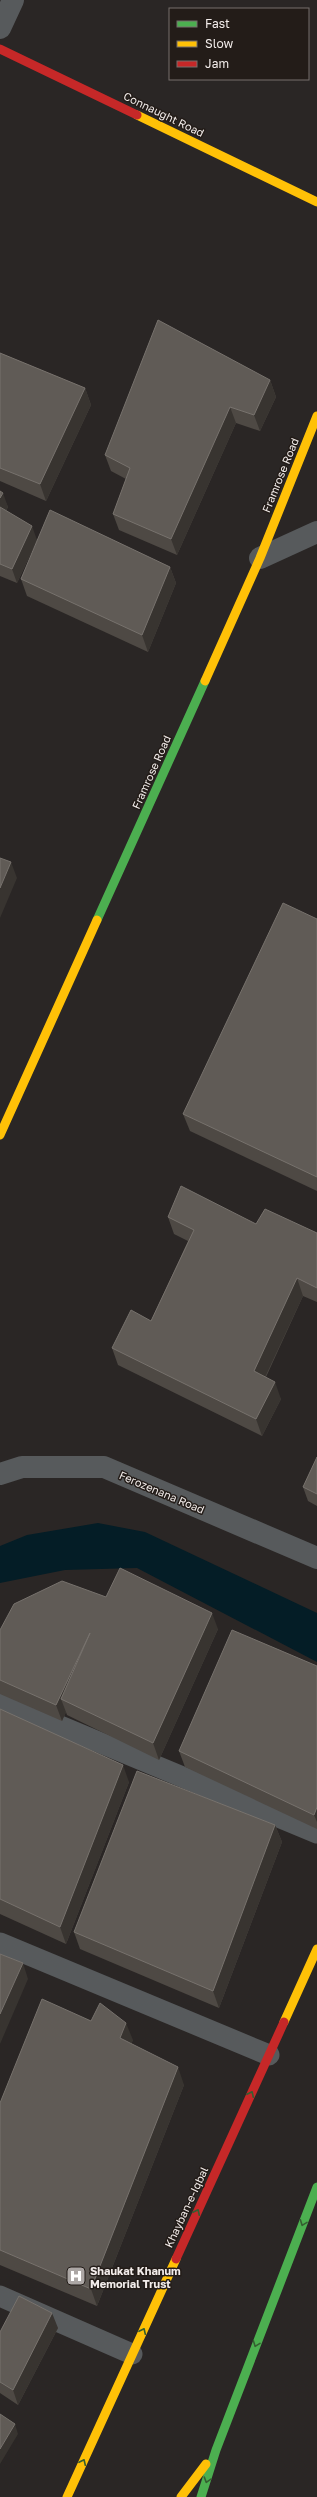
<svg xmlns="http://www.w3.org/2000/svg" width="317" height="2497" viewBox="0 0 317 2497" font-family="'Golos Text',sans-serif">
<rect width="100%" height="100%" fill="#2a2625"/>
<polygon fill="#041d26" points="98,1523 145,1532 317,1613 317,1662 137,1568 65,1570 0,1583 0,1546 27,1535"/>
<g fill="none" stroke-linecap="round" stroke-linejoin="round">
<g stroke="#575a5c" stroke-width="21">
<polyline points="0,1701 317,1833"/>
<polyline points="0,1943 269,2055"/>
<polyline points="0,2296 132,2354"/>
</g>
<g stroke="#575a5c" stroke-width="22">
<polyline points="0,28 13,0"/>
<polyline points="260,558 317,532"/>
<polyline points="0,1474 22,1467 104,1467 317,1558"/>
</g>
<g stroke="#4caf50" stroke-width="9">
<polyline points="97,920 205,681"/>
<polyline points="201,2497 216,2450 317,2187"/>
</g>
<g stroke="#ffc107" stroke-width="9">
<polyline points="137,115 317,202"/>
<polyline points="205,681 260,558 317,416"/>
<polyline points="0,1135 97,920"/>
<polyline points="284,2022 317,1949"/>
<polyline points="67,2497 176,2259"/>
<polyline points="181,2497 206,2464"/>
</g>
<g stroke="#c62828" stroke-width="9">
<polyline points="0,49 137,115"/>
<polyline points="176,2259 284,2022"/>
</g>
</g>
<g fill="#4e4944">
<polygon points="0,353 85,388 91,405 46,501 0,481"/>
<polygon points="270,380 276,397 260,431 236,423 177,555 119,530 113,514 126,479 111,471 105,455"/>
<polygon points="0,491 8,507 6,511 37,540 17,583 0,576"/>
<polygon points="170,567 176,583 148,652 27,596 21,579"/>
<polygon points="317,919 317,1191 190,1131 183,1114"/>
<polygon points="168,1217 256,1224 317,1233 317,1302 303,1296 266,1377 281,1399 262,1436 118,1365 112,1348 151,1321 188,1241 174,1234"/>
<polygon points="317,1457 317,1506 308,1501 303,1487"/>
<polygon points="218,1629 159,1760 67,1715 66,1712 62,1721 0,1694 0,1630"/>
<polygon points="317,1666 317,1829 185,1767 179,1751"/>
<polygon points="0,1709 129,1782 66,1944 0,1914"/>
<polygon points="275,1825 282,1842 219,2008 80,1949 74,1932"/>
<polygon points="133,2040 131,2044 184,2085 97,2306 0,2265 0,2103"/>
<polygon points="58,2328 18,2405 0,2393 0,2332"/>
</g>
<g fill="#383430">
<polygon points="270,380 276,397 260,431 254,415"/>
<polygon points="85,388 91,405 46,501 40,484"/>
<polygon points="230,407 236,423 177,555 171,539"/>
<polygon points="3,493 8,507 1,519 0,517 0,498"/>
<polygon points="32,526 37,540 17,583 12,569"/>
<polygon points="170,567 176,583 148,652 142,635"/>
<polygon points="11,862 17,878 0,918 0,888"/>
<polygon points="297,1278 303,1296 260,1388 254,1371"/>
<polygon points="275,1382 281,1399 262,1436 256,1419"/>
<polygon points="212,1613 218,1629 159,1760 153,1743"/>
<polygon points="90,1633 61,1699 66,1712 62,1721 56,1705"/>
<polygon points="123,1765 129,1782 66,1944 60,1927"/>
<polygon points="317,1807 317,1822 314,1815"/>
<polygon points="275,1825 282,1842 219,2008 213,1991"/>
<polygon points="23,1963 28,1979 0,2044 0,2014"/>
<polygon points="126,2023 133,2040 126,2055 120,2038"/>
<polygon points="178,2067 184,2085 97,2306 91,2289"/>
<polygon points="52,2313 58,2328 18,2405 13,2390"/>
<polygon points="15,2424 18,2434 0,2464 0,2449"/>
</g>
<g fill="#605b56" stroke="#77726d">
<polygon points="158,320 270,380 254,415 230,407 171,539 113,514 130,468 105,455"/>
<polygon points="0,353 85,388 40,484 0,468"/>
<polygon points="0,491 3,493 0,498"/>
<polygon points="0,507 32,526 12,569 0,564"/>
<polygon points="50,510 170,567 142,635 21,579"/>
<polygon points="0,858 11,862 0,888"/>
<polygon points="283,903 317,919 317,1177 183,1114"/>
<polygon points="181,1186 256,1224 265,1209 317,1233 317,1288 297,1278 254,1371 275,1382 256,1419 112,1348 131,1310 151,1321 194,1230 168,1217"/>
<polygon points="317,1457 317,1494 303,1487"/>
<polygon points="120,1568 212,1613 153,1743 61,1699 90,1633 56,1705 0,1680 0,1630 14,1604 62,1581 106,1597"/>
<polygon points="232,1630 317,1666 317,1807 314,1815 179,1751"/>
<polygon points="0,1709 123,1765 60,1927 0,1899"/>
<polygon points="137,1771 275,1825 213,1991 74,1932"/>
<polygon points="0,1954 23,1963 0,2014"/>
<polygon points="42,1999 91,2021 100,2003 126,2023 120,2038 178,2067 91,2289 0,2250 0,2103"/>
<polygon points="19,2296 52,2313 13,2390 0,2382 0,2332"/>
<polygon points="0,2414 15,2424 0,2449"/>
</g>
<defs><path id="oneway-chevron" d="M-2-3.5L2.5 0L-2 3.5" fill="none" stroke-width="1.6" stroke-linecap="round" stroke-linejoin="round"/></defs>
<g stroke="#355e31">
<use href="#oneway-chevron" transform="translate(251 2094) rotate(-65)"/>
<use href="#oneway-chevron" transform="translate(197 2212) rotate(-65)"/>
<use href="#oneway-chevron" transform="translate(303 2223) rotate(111)"/>
<use href="#oneway-chevron" transform="translate(143 2331) rotate(-65)"/>
<use href="#oneway-chevron" transform="translate(256 2344) rotate(111)"/>
<use href="#oneway-chevron" transform="translate(83 2462) rotate(-65)"/>
<use href="#oneway-chevron" transform="translate(207 2480) rotate(107)"/>
</g>
<defs>
<g id="hospital-square" transform="scale(1)"><rect x="-9" y="-9" width="18" height="18" rx="4" fill="#aca7a5" stroke="#231c18"/><path d="M-5-5h3v3.5h4V-5h3V5h-3V1.5h-4V5h-3Z" fill="#fff"/></g>
</defs>
<g fill-rule="evenodd">
<use href="#hospital-square" x="76" y="2276"/>
</g>
<g text-anchor="middle" dominant-baseline="central" stroke-width="3" stroke-linejoin="round" paint-order="stroke">
<g font-size="11" fill="#f2ecea" stroke="#231c18">
<text transform="translate(164 114) rotate(26)">Connaught Road</text>
<text transform="translate(280 475) rotate(-68)">Framrose Road</text>
<text transform="translate(151 772) rotate(-66)">Framrose Road</text>
<text transform="translate(162 1492) rotate(23)">Ferozenana Road</text>
<text transform="translate(186 2207) rotate(-65)">Khayban-e-Iqbal</text>
</g>
<g font-size="11" font-weight="bold" fill="#f2ecea" stroke="#231c18" text-anchor="start">
<text x="90" y="2270">Shaukat Khanum<tspan x="90" dy="13">Memorial Trust</tspan></text>
</g>
</g>
<rect x="169" y="8" width="140" height="72" fill="#231c18" stroke="#766f6c"/>
<rect x="177" y="21" width="20" height="6" fill="#4caf50" stroke="#766f6c"/>
<text x="205" y="28" font-size="12" fill="#f2ecea">Fast</text>
<rect x="177" y="41" width="20" height="6" fill="#ffc107" stroke="#766f6c"/>
<text x="205" y="48" font-size="12" fill="#f2ecea">Slow</text>
<rect x="177" y="61" width="20" height="6" fill="#c62828" stroke="#766f6c"/>
<text x="205" y="68" font-size="12" fill="#f2ecea">Jam</text>
</svg>
